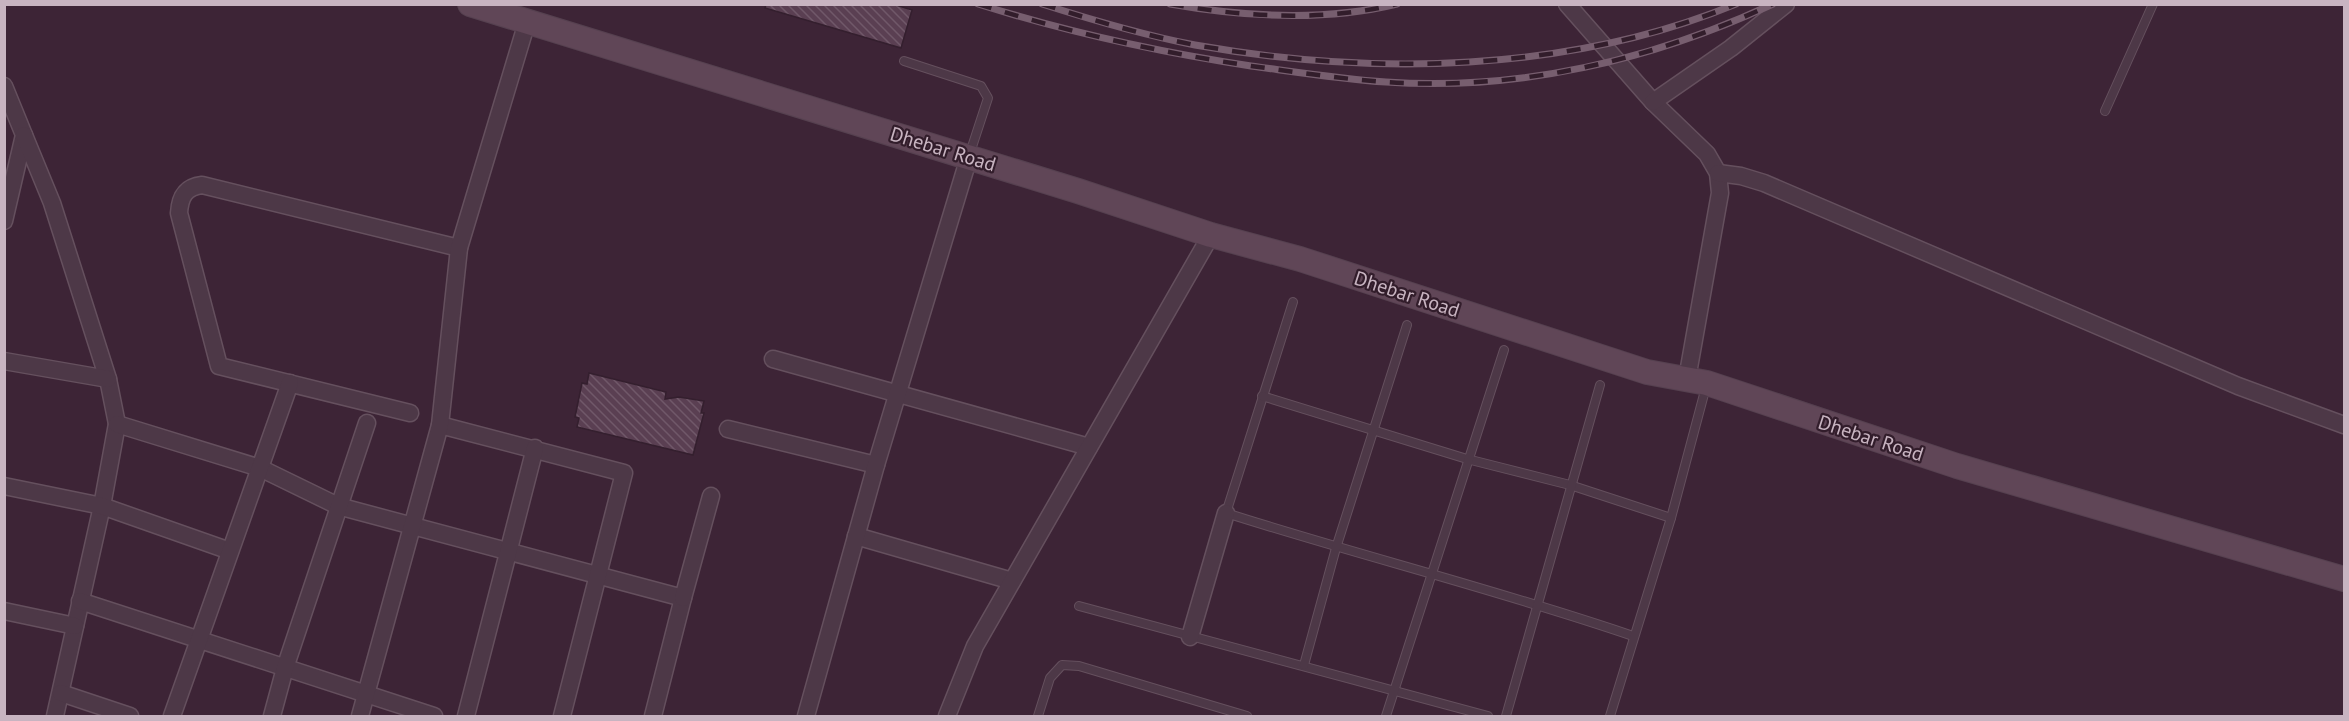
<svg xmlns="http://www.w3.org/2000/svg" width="2349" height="721" viewBox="0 0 2349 721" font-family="'PT Sans',sans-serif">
<defs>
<pattern id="building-back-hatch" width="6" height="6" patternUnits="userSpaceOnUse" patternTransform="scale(1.5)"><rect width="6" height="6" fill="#5a3f52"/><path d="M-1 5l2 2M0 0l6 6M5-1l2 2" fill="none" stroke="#705869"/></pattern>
</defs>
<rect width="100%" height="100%" fill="#3d2436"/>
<g fill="url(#building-back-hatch)" stroke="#341f2e" stroke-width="1.5">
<polygon points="766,4 893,4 912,10 901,48 765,8"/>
<polygon points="589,373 666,392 665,399 679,397 704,401 701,413 704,413 693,455 577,427 579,418 575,417 582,383 587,384"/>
</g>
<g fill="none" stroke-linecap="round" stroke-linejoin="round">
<g stroke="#65505e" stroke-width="10">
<g id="lane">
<polyline points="904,61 981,86 988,98 969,156"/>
<polyline points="2105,111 2153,4"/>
<path d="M1293 302 1226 513C1361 556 1499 590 1633 636"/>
<polyline points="1262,396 1467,459 1570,485 1671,518"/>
<polyline points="1079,606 1488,716"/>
<polyline points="1304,665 1336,548 1407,325"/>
<polyline points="1038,716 1050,678 1062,665 1079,666 1247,716"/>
<polyline points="1386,716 1504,350"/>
<polyline points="1506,716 1600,385"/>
<polyline points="1610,716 1671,518 1707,383"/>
</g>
</g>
<g stroke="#65505e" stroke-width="19">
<g id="street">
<polyline points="1567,4 1653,102 1707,154 1718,173 1720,193 1687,379"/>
<polyline points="4,86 24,135 4,221"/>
<polyline points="1653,102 1731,48 1786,4"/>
<polyline points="24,135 52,203 108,379 117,424 102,506 55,716"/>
<polyline points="1718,173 1741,176 1764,183 2238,386 2344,425"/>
<polyline points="773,359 1089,447"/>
<polyline points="4,361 108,379"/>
<path d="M410 413 219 366 179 213C180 197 185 187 202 185L459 248"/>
<polyline points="117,424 260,468 338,506 683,598 653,716"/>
<polyline points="440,425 624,473 562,716"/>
<polyline points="728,429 876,465"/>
<polyline points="4,486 102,506 230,551"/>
<polyline points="856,536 1012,581"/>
<polyline points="683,598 711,496"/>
<polyline points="80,601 434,716"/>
<polyline points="4,611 75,626"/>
<polyline points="1190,637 1226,513"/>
<polyline points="61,693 130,716"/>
<polyline points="172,716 290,383"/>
<polyline points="272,716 285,668 367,423"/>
<polyline points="360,716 440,425 459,248 527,22"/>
<polyline points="466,716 535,448"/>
<polyline points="806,716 876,465 969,157"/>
<polyline points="947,716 975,646 1211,235"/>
</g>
</g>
<g stroke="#564150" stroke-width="26">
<polyline id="secondary" points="470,4 1078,191 1211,235 1300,259 1647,372 1707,383 1957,466 2344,579"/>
</g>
<use href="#lane" stroke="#4d3847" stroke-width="8"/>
<use href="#street" stroke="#4d3847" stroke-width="16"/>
<use href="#secondary" stroke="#604657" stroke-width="24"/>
<g stroke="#775e6f" stroke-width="7">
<g id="rail">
<path d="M978 4C1067 32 1158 52 1251 66 1296 72 1341 79 1386 82 1520 91 1652 60 1773 4"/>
<path d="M1042 4C1092 20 1143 35 1195 45 1372 76 1569 73 1736 4"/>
<path d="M1170 4C1245 17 1323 22 1397 4"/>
</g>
</g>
<use href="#rail" stroke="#321d2b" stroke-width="4.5" stroke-dasharray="14" stroke-linecap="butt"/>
</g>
<g text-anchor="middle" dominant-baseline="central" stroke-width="4.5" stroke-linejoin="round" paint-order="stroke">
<g font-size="20" fill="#c8b4c1" stroke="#321d2b">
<text transform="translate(943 149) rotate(17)">Dhebar Road</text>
<text transform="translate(1407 294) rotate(18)">Dhebar Road</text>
<text transform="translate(1871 438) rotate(18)">Dhebar Road</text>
</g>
</g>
<rect width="2349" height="721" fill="none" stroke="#c8b4c1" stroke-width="12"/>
</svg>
